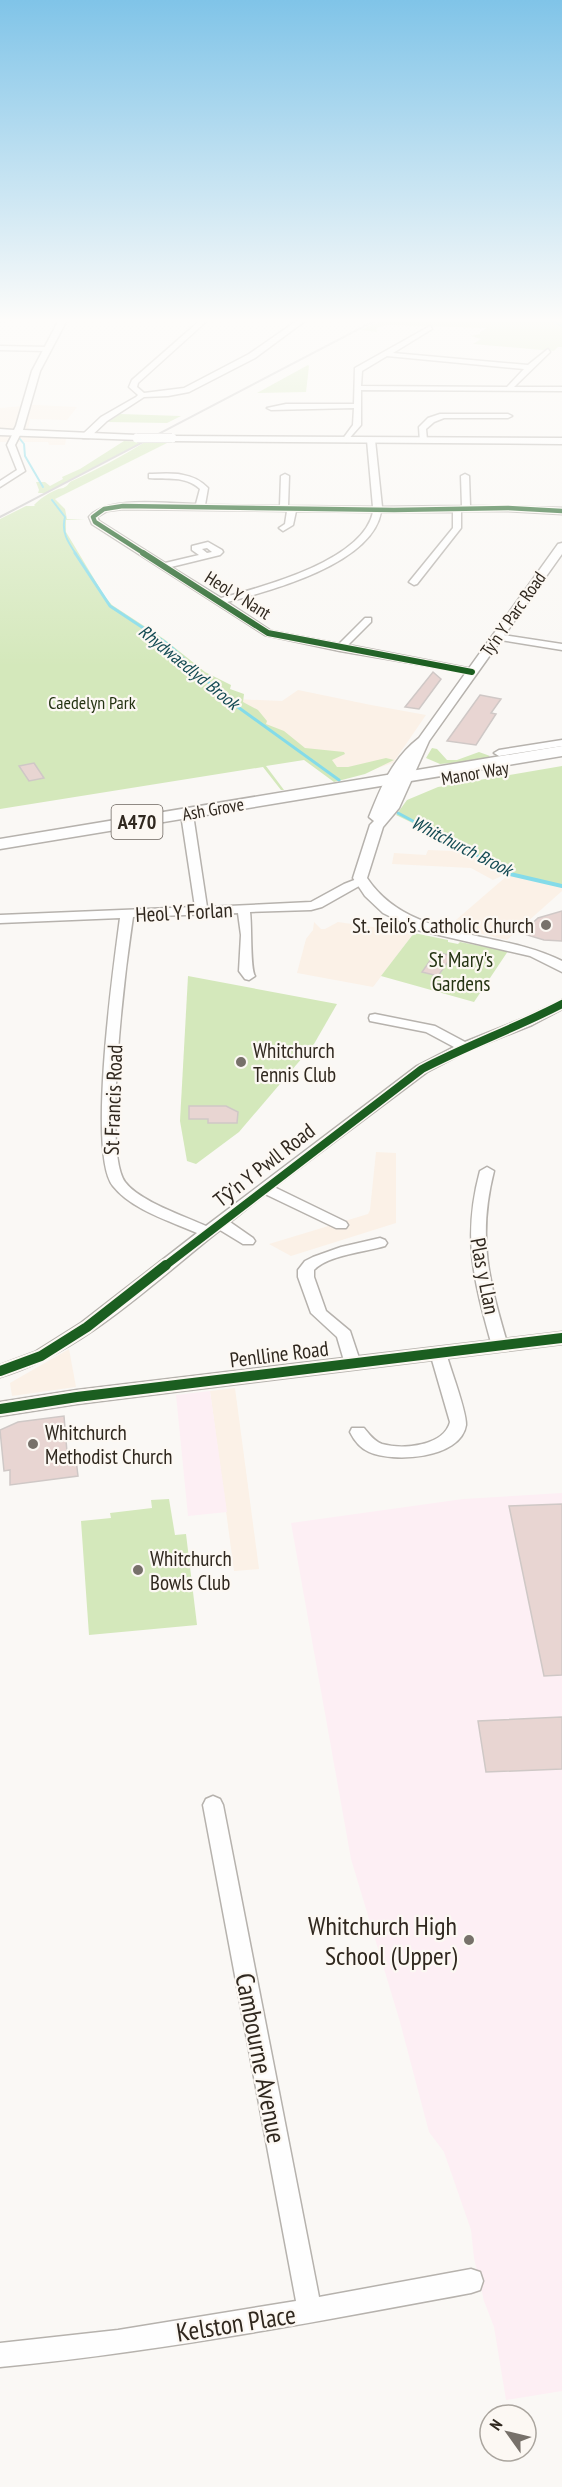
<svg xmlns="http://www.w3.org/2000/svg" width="562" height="2487" viewBox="0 0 562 2487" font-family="'PT Sans Narrow',sans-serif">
<rect width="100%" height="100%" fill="#faf8f5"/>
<g fill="#fbf1e7">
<polygon points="34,405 77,407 67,420 30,419 28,429 64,432 66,439 65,445 49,445 48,442 0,442 0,408"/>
<polygon points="298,690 371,705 426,715 393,763 345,779 259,720 233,699 282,701"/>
<polygon points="461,848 506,874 493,880 471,868 392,864 394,853 426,855 428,850 453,851"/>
<polygon points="508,875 562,887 562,891 507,940 449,926"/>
<polygon points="314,922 321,929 325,929 338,922 414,933 373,987 297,973 306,939 313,930"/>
<polygon points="376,1152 396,1153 396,1223 291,1256 269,1244 368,1214 370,1210"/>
<polygon points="69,1349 76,1387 12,1396 10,1383"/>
<polygon points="235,1388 259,1569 234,1571 210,1391"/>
</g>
<g fill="#fdeff4">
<polygon points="210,1391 227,1512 188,1516 176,1395"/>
<polygon points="562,1493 562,2391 506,2400 494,2327 484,2301 474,2258 471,2230 444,2152 429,2132 400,2022 351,1859 291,1523 463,1499"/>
</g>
<g fill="#d4e8bb">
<polygon points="387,318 562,319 562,347 558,347 554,351 473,344 481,339 471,336 480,334 480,332 487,328 387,325 376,328 377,332 361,330"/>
<polygon points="309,366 306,392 257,393 308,365"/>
<polygon points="120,414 181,416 167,423 108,422"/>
<polygon points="124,441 142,442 45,493 38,493 39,490 36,482 45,482 50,486 63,479 62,477 80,469"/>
<path d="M145 442H169L55 499 65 509 67 519H85L66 520V532L105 597 112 605 164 639 205 672 231 685 230 689 244 694 243 702 258 710 267 721 266 724 284 731 305 748 344 752 345 754 332 760 337 767H348L386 758 394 760 365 774 334 782 304 760 266 766 284 790H281L263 767 0 809V519L26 506H35L34 505C41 498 47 494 56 490 59 488 63 489 65 487 68 486 69 482 72 481 98 469 121 457 145 442Z"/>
<polygon points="432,748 437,749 447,760 457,760 479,752 490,756 485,760 440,764 426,758"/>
<polygon points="562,766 562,887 506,874 461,848 430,836 427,830 396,815 407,800 438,787"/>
<polygon points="414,933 448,940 448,942 458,944 460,942 508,951 474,1002 381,976"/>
<polygon points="188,976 337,1004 314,1044 239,1132 196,1164 187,1161 180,1121"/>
<polygon points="169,1499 175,1535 186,1534 197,1625 89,1635 81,1521 111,1518 110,1513 152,1508 151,1500"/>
</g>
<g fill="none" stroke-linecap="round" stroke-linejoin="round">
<g stroke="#84dbe9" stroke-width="2">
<polyline points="547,318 562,326"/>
<polyline points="20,439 24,444 25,456 43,487"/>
<path d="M52 500 65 517C61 532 68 542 76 554"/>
</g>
<g stroke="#84dbe9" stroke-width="3">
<polyline points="75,553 110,606 169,645 224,697 339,780"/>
<polyline points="398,813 489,862"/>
</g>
<polyline stroke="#84dbe9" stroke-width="4" points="486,861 510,874 562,886"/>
</g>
<g fill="#e8d5d2" stroke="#cfc8c6" stroke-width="1.5">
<polygon points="433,672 441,679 419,709 405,707"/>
<polygon points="480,695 501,699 491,713 496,714 476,745 447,741"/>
<polygon points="34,763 44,778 29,781 19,766"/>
<polygon points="562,911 562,941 544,940 527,935 530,932 524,931 538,918"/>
<polygon points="436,952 452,956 438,976 422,972"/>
<polygon points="189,1106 226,1106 238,1112 237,1123 208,1123 208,1119 189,1119"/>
<polygon points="64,1416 67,1452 75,1451 78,1476 10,1485 10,1470 4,1471 0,1430 18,1422"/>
<polygon points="562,1504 562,1675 544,1676 509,1506"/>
<polygon points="562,1717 562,1769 486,1772 478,1721"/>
</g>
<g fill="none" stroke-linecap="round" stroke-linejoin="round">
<g stroke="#b6b2ad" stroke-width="3">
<g id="minor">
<polygon points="0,318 30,318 0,321"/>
<polygon points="203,318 210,318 138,383 137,387 144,393 184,388 249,354 301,318 309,318 255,358 189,392 168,396 144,397 107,421 89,438 83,438 83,434 101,417 136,397 138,395 129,387 132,380"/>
<path d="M430 326 432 329 393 353 528 365 548 349 550 352 514 387H562V391L361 390V425L346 442 342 440 353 425 354 408 271 410 267 408 286 404H354L355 368ZM387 356 524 369 507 387 361 386 362 371Z"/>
<polygon points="0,346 47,347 51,349 47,351 0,350"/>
<polygon points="440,414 508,414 512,416 508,418 444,418 434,422 426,429 427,440 420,442 419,427 428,418"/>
<polygon points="14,431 21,433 15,445 25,471 0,487 0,481 17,470 7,445"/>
<path d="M371 438 375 440 382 507 462 506 461 476 465 474 469 476 470 506 562 508V514L508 511H461V528L417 584 414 585 409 582 453 528V512H381C372 564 270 591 227 602L271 631 339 644 365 618H371V622L348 645 472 669 476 670V674L340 651 265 635 92 524 89 517C107 495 169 504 196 504L200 489C185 475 167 480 149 478V474H152C172 473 193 472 208 488L205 505 280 506 281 476 285 474 289 476 288 506 373 507 367 440ZM123 509 287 511 285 524 279 528 283 531 293 525 296 511 373 512C363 561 262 587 221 598L171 567 220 555 223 552 222 550 208 542 192 546V550L199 555 165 563 99 521 97 517 107 511ZM207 548 212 552 207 553 202 549Z"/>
<polygon points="497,634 562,644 562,650 494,639 494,635"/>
<polygon points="562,740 562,746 499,756 494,753 499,750"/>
<path d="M188 818 194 821 207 907 311 902 344 884 362 877 368 881 322 907 311 910 250 912C252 926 250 969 255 976L249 980 245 979 239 971 241 935 238 913 133 917C126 963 102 1150 125 1182 139 1201 184 1216 206 1226L417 1066 454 1047 426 1032 370 1021 369 1018 370 1015 375 1014 435 1026 465 1042 522 1019 562 1000V1009L532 1025 469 1050 427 1072 274 1187 346 1222 348 1225 346 1228H336L265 1194 230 1222 253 1238 255 1241 253 1244H243L220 1230C154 1282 82 1353 0 1377V1365L35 1352 81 1323 197 1233C170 1221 132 1210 113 1186 87 1154 114 964 120 918L0 923V915L195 907 182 821Z"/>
<path d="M487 1167 494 1171C477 1238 489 1281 508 1346L506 1350H494L492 1346C474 1281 462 1238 480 1171Z"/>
<path d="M380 1238 385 1240 387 1243 385 1246C365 1252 328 1255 314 1270V1277L326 1311 350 1331 361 1364 359 1368H347L345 1364 337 1337 311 1313 298 1277V1270L305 1261 313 1257 341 1247Z"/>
<path d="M438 1348 444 1349 446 1353C450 1368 467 1412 466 1425 461 1459 393 1463 369 1452 360 1448 354 1440 350 1432L352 1428H364C369 1434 374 1441 382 1444 403 1450 444 1446 450 1422L430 1353 432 1349Z"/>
<path d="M213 1796 220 1799 223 1805 319 2297 471 2269 480 2272 483 2281 480 2290 471 2293C315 2322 159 2352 0 2367V2343L118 2330 296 2301 203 1805 206 1799Z"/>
</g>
</g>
<g stroke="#b6b2ad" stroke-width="3">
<g id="tertiary">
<polygon points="60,318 68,318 40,371 23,430 137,435 142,438 140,440 0,435 0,429 14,430 16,426 32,371"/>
<polygon points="169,436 562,438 562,444 172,441 167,438"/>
<path d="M562 543V554L429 741 399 808 383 827 367 878C410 942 499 929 562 961V972L530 956 417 930 383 913 365 896 353 878 370 825 374 821 369 817C381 787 392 759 419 738L558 544Z"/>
<polygon points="562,1332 562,1344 77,1404 0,1416 0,1402 77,1390"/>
</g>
</g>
<g stroke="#b6b2ad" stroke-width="3">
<polygon id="trunk" points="562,746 562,756 0,849 0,839"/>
</g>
<use href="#minor" fill="#fefefe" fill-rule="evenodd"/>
<use href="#tertiary" fill="#fefefe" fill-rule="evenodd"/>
<use href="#trunk" fill="#fefefe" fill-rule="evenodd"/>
<polyline stroke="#cac8c7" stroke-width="2" points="0,517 380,318"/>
<g stroke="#b6b2ad" stroke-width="10" stroke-linecap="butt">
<polyline id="tertiary-bridge" points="137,438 172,438"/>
</g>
<use href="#tertiary-bridge" stroke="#fefefe" stroke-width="9"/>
<g stroke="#fcf8f3" stroke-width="7">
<polyline id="cycleway-far3" points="145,554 95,522 93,517 104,509 123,506 394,510 508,508 562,511"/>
</g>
<g stroke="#fcf8f3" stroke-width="8">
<polyline id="cycleway-far2" points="143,553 268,633 472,672"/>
</g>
<g stroke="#fcf8f3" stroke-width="11">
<path id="cycleway-far1" d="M165 1266 422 1069C468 1045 516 1028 562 1004"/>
</g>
<g stroke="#fcf8f3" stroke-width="14">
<g id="cycleway">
<polyline points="0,1371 41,1356 87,1327 166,1265"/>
<polyline points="0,1409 77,1397 562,1338"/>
</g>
</g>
<use href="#cycleway-far3" stroke="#1b5e20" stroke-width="4.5"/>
<use href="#cycleway-far2" stroke="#1b5e20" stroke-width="6"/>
<use href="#cycleway-far1" stroke="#1b5e20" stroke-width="8"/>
<use href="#cycleway" stroke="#1b5e20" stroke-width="10"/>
</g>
<linearGradient id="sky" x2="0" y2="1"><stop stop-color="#80c4e8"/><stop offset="0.48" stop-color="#fdfcfa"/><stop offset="1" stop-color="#fdfcfa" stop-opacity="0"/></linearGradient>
<rect width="562" height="667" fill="url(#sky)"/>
<g fill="#77716a" stroke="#fcf8f3" stroke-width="2">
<circle cx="546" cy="925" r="6"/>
<circle cx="241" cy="1062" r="6"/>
<circle cx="33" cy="1444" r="6"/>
<circle cx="138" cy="1570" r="6"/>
<circle cx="469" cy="1940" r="6"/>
</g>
<g text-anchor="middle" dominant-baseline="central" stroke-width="4.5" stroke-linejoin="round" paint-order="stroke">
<g font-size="18" fill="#30281f" stroke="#fcf8f3">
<text transform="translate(238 595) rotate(32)">Heol Y Nant</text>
<text transform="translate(513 614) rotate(-55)">Ty'n Y Parc Road</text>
<text transform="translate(475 773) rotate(-10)">Manor Way</text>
<text transform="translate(213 809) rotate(-10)">Ash Grove</text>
</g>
<g font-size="18" font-style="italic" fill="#134a53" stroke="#fcf8f3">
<text transform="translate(189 667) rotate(39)">Rhydwaedlyd Brook</text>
<text transform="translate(462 846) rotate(27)">Whitchurch Brook</text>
</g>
<g font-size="18" fill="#253413" stroke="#fcf8f3">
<text x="92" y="702">Caedelyn Park</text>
</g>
<rect fill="#fcf8f3" stroke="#6d665f" stroke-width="1.5" x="111.5" y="805" width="51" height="34" rx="4.5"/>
<g font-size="20" font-weight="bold" fill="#30281f">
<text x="137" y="822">A470</text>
</g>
<g font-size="21" fill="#30281f" stroke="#fcf8f3">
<text transform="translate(184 912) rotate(-3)">Heol Y Forlan</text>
<text transform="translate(113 1100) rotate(-88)">St Francis Road</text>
<text transform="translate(264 1165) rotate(-38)">Tŷ'n Y Pwll Road</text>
<text transform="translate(485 1276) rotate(79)">Plas y Llan</text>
<text transform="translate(279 1354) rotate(-7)">Penlline Road</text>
</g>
<g font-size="21" fill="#30281f" stroke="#fcf8f3" text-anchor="start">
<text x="534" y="925" text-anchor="end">St. Teilo's Catholic Church</text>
<text x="253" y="1050">Whitchurch<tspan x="253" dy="24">Tennis Club</tspan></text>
<text x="45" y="1432">Whitchurch<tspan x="45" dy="24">Methodist Church</tspan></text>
<text x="150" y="1558">Whitchurch<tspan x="150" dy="24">Bowls Club</tspan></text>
</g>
<g font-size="21" fill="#253413" stroke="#fcf8f3">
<text x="461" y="959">St Mary's<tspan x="461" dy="24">Gardens</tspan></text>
</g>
<g font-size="26" fill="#30281f" stroke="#fcf8f3" text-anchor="end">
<text x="457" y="1925">Whitchurch High<tspan x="457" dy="30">School (Upper)</tspan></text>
</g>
<g font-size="26" fill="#30281f" stroke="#fcf8f3">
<text transform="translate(261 2058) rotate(79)">Cambourne Avenue</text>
<text transform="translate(236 2323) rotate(-9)">Kelston Place</text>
</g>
</g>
<g transform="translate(508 2433) rotate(304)"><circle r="28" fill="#fcf8f3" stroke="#aaa59e" stroke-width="1.5"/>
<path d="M0-4.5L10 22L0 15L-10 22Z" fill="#77716a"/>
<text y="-9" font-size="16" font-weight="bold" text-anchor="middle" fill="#30281f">N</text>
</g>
</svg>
